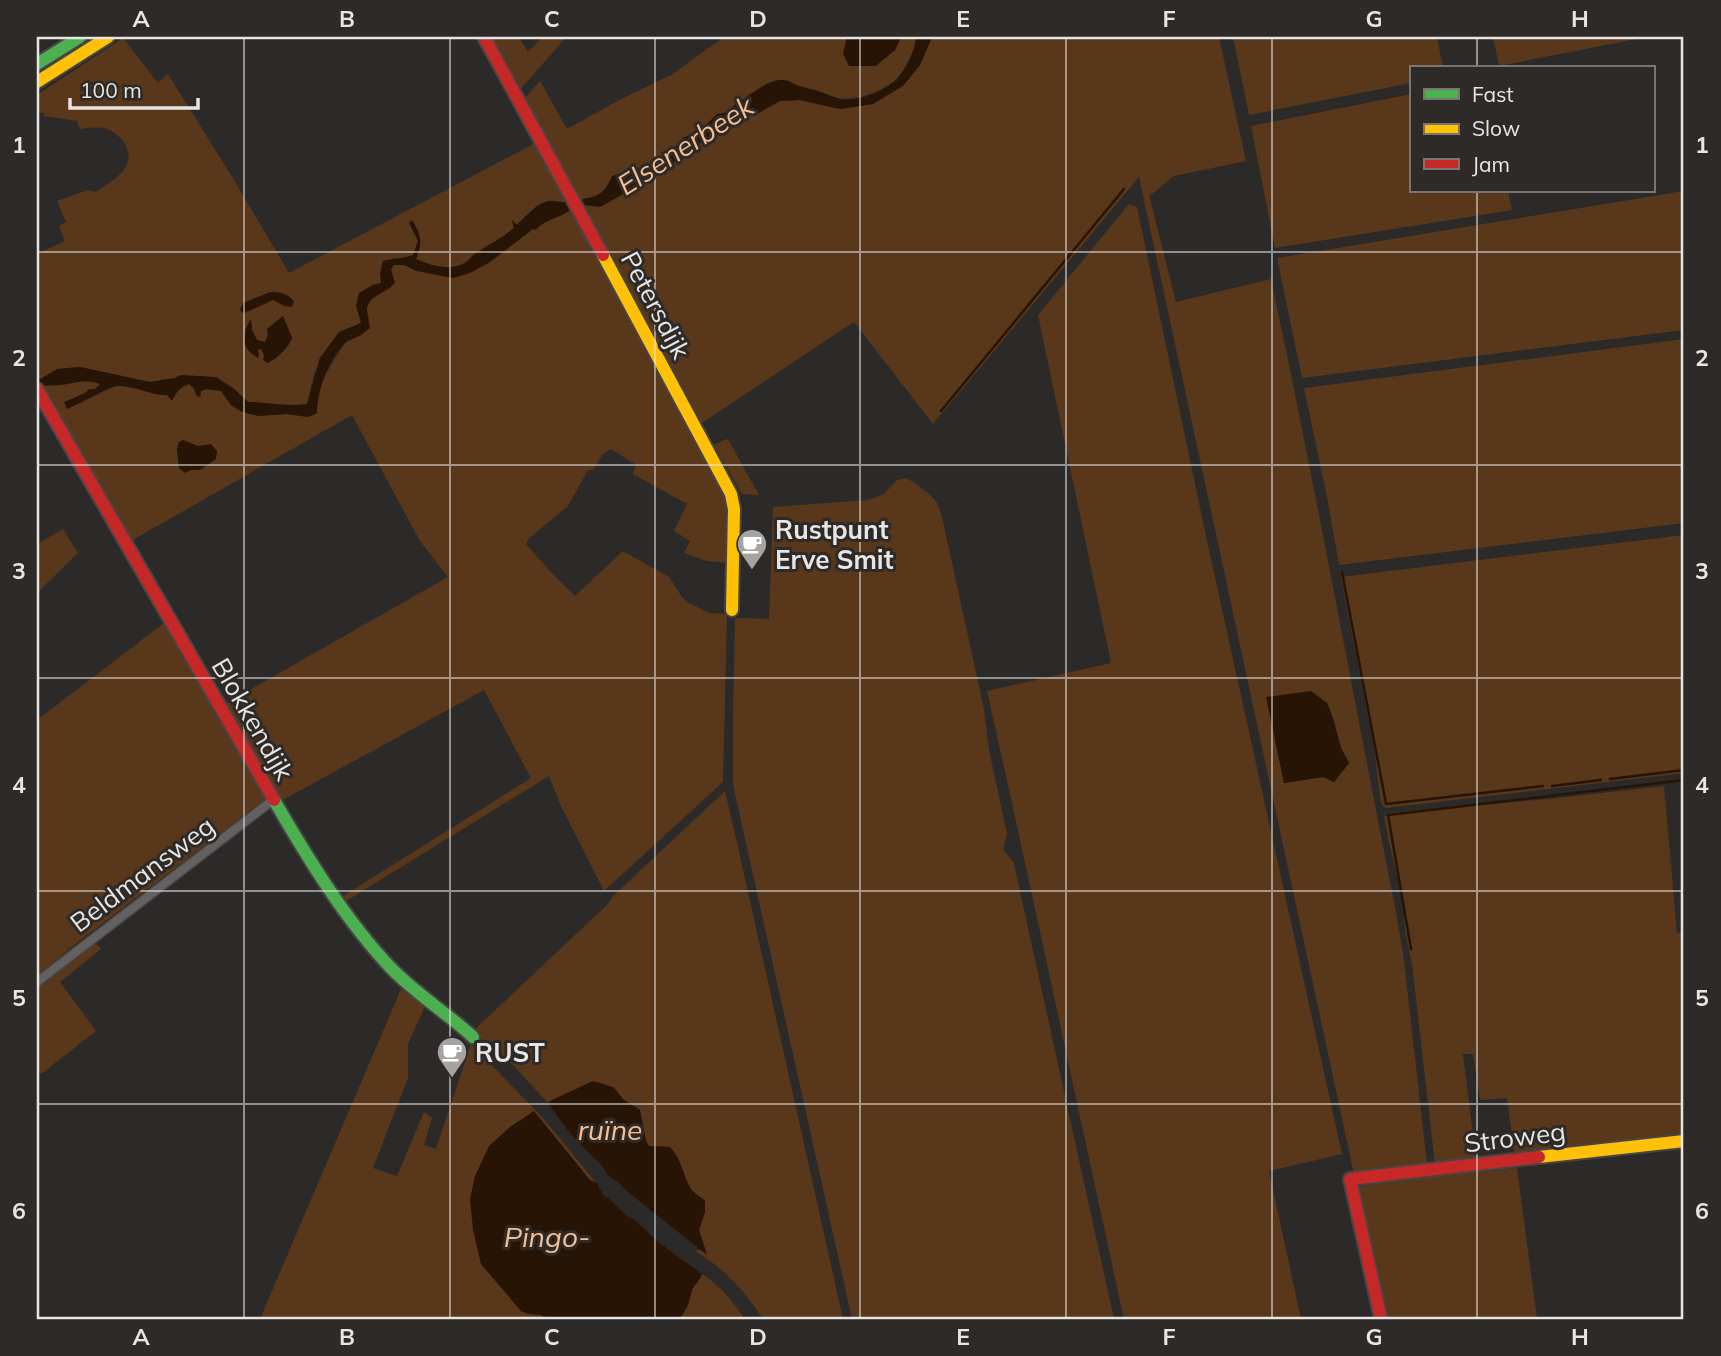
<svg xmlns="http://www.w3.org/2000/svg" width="1721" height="1356" viewBox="0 0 1721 1356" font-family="Mulish,sans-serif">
<rect width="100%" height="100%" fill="#2c2a29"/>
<g fill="#59371a" fill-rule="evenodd">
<polygon points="490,37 519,37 528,52 542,37 566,37 519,91"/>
<path d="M724 37H847L846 38 895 51 901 37H916V45L903 71 895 81 880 90 861 97 839 99 819 91 796 85 787 80 767 83 724 113 717 114 701 130 683 138 679 144 651 165H643L634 173H621L597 196 583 199V204L642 183 683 156 732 119 743 115 753 116 780 101 800 100 840 109 873 104 903 85 920 65 932 37H1219L1246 161 1174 176C1165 181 1159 191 1149 195L1176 302 1271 279C1316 489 1354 701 1396 912L1403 952 1426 1155 1427 1163 1424 1169 1354 1174 1139 177 933 424 854 322 702 423 524 99 540 81 567 129 621 99 671 75ZM1267 697 1327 703 1333 718 1341 748 1349 763 1334 782 1323 777 1284 783Z"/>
<polygon points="1233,37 1437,37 1443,68 1411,68 1411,83 1249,115"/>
<polygon points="1493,37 1647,37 1499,66"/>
<path d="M123 38 158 83 168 74 234 180 289 273 537 142 570 203C562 202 552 199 545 202 539 203 522 220 516 225L513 222 514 228 505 235 473 255C460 274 433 267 415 259L420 245 409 223 418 241 413 255 406 258H393L380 273 382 283 373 285 356 305 361 323 339 332 320 358 313 378 307 404C288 407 268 402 248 402L233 388 181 375 175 378 150 382 80 367 57 369 39 380 37 375V254L65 241 59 226 66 222 57 201 88 190 96 192C105 185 119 178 125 168 135 152 122 135 107 129 98 126 88 128 80 129L77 121 44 116V113L37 112V95ZM283 316 292 338 288 346 274 360 264 355 262 349H257L249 321 252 324V329L257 340 265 342 268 335 267 329Z"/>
<polygon points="1411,94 1411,191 1508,191 1512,210 1275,248 1251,126"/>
<polygon points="1684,191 1684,330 1302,378 1277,258"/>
<path d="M1129 204 1137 207 1207 541 1342 1154 1269 1171 1301 1319H1124C1078 1110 1034 900 987 691L1111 663 1038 315Z"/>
<path d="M572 208 727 494 731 563 707 561 684 553 690 541 674 531 687 504 633 474 636 465 611 449 603 454 593 470H588L568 506 529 538 526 544 549 570 575 596 623 551 669 577 682 597 687 602 709 613 727 614 723 782 604 891 560 804 549 776 343 903 340 898 531 778 484 690 281 801 225 704 448 577 420 541 352 415 131 541 42 385C48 385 54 385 60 385 76 383 86 378 101 384L95 389 65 402 74 406 115 386H127L158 395H167L172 400C176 392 181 387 189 384L200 396 201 391 207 389 221 391 231 405 258 416 287 414 308 417 317 413V399L326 369 325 375 345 343 361 335 369 319 366 309 371 299 389 289 392 278 391 269 394 265H404L417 271 453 278 470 273 490 262 533 229 536 230C546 218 562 218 572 208ZM193 445 198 446 216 459 200 470 179 468 177 449Z"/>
<polygon points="1684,339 1684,523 1339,565 1327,497 1304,388"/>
<polygon points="727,439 729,441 759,495 742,494 714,445"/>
<path d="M906 478C915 482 934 496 938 505 940 509 941 513 942 517L984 709 989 750 1007 834 1003 850 1014 863 1016 873 1114 1319H852L735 794 733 782V715L735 618 769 619 773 507 868 500 884 494 897 480Z"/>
<polygon points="63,529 78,553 37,593 37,544"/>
<polygon points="1684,535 1684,773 1385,808 1381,803 1374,747 1341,577"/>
<polygon points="164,623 266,799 78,942 37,976 37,720"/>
<polygon points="1664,786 1677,933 1684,932 1684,1137 1515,1157 1507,1098 1480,1100 1473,1054 1463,1054 1476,1160 1435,1164 1412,964 1405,931 1403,899 1391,851 1384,817 1389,813 1548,799"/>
<path d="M725 791 738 847 843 1319H763C744 1290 726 1270 695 1251L705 1249 699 1230 705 1212 654 1147 649 1146 646 1141 640 1110 624 1100 613 1087 552 1100 548 1103 512 1064 501 1058 473 1031 607 905 613 896Z"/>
<polygon points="96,943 101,949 60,982 96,1031 41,1074 37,1068 37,988"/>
<polygon points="401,989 425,1006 408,1044 408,1078 373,1168 397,1176 424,1112 432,1118 424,1145 436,1149 471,1044 543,1118 597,1184 527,1314 541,1315 547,1319 260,1319"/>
<polygon points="1517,1168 1537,1319 1385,1319 1357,1187 1388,1181"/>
<path d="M702 1274C721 1286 733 1302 745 1319H679C689 1306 688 1304 692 1290 695 1284 700 1280 702 1274Z"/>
</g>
<g fill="#281405">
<polygon points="847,37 901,37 895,50 876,66 849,66 843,54"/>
<path d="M916 37H932L920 65 903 86 873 104 840 109 800 100 780 101 753 116 743 115 732 119 683 156 643 183 600 207 582 205 580 200C600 195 603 196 612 176L621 173H634L643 165H651L679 144 683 138 701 130 717 114 724 113C736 105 766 81 779 80 785 79 789 82 794 84 802 88 812 89 820 92 827 94 834 98 841 99 858 102 883 92 896 80 906 70 915 51 916 37Z"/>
<path d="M549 201 571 203 573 208C562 218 546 218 535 230L533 229 490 262 470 273 453 278 417 271 404 265H394L391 269 395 283C386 293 367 296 367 310 367 316 369 322 370 328 367 330 364 333 361 335 356 338 350 338 346 342 329 358 317 391 317 413L308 417 287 414 258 416 242 412 231 405 221 391 207 389 201 391 200 397 196 395 194 388 189 384C180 387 176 392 172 401L167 395C151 395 132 385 118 386 106 387 79 404 67 409L64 402 85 393 89 389H95L100 384C85 378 75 383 60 385 51 386 45 384 37 389V381L57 369 80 367 150 382 175 378 181 375 216 377 233 388 248 402C268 402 287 407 307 404L320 358 339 332 361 323 356 305 359 293 373 285 381 283 380 273 383 261C393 258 403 259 413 255L418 241 409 223 412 220C421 234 423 243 416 259 434 267 460 274 473 255L505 235 514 228 512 220 517 225C526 216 537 203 549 201Z"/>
<path d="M270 292C279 292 289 293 294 302L292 307 284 306 273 300 251 310 243 313 240 310 243 303Z"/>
<path d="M283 316 292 338C287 349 278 358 267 363L263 360 264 355 261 349H258L259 355 258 358C241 349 241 334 251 319L252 330 257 340 265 342 268 335 267 329Z"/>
<polygon points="183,440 198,446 211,444 217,451 216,459 200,470 191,470 185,473 179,468 177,449 179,442"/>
<polygon points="1311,691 1327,703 1333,718 1341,748 1349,763 1334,782 1323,777 1284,783 1266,697"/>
<path d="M593 1081 613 1087 624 1100 640 1110 646 1141 649 1146 670 1147C682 1159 683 1176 691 1189 695 1194 700 1197 705 1200V1212L699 1230 707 1255 623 1188 618 1181C607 1178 606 1170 599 1162 595 1158 591 1155 587 1151 572 1137 560 1120 548 1103L552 1100Z"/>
<path d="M534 1111 590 1180 597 1183 603 1195 612 1201 628 1217 634 1219 658 1242 702 1274C700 1280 695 1284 692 1290 688 1304 689 1306 679 1319H547C541 1312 530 1316 521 1311L481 1264 473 1230 470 1199 475 1176 489 1146 510 1127Z"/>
</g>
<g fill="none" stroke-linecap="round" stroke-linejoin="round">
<g stroke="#281405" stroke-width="2.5">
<polyline points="941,411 1124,189"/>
<polyline points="1342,572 1386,804 1543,786"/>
<polyline points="1610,779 1684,770"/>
<polyline points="1552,786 1601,780"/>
<polyline points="1411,949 1388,815 1684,780"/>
</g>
<g stroke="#474544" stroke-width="11">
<polyline id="street" points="37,982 273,800"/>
</g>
<g stroke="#474544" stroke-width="16">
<g id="fast">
<polyline points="37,64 80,37"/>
<path d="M274 800C307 857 346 921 391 968 416 994 447 1013 473 1037"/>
</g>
</g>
<g stroke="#474544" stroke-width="16">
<g id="slow">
<polyline points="37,82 108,37"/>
<polyline points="603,255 731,494 734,509 732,610"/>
<polyline points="1539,1157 1684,1141"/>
</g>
</g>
<g stroke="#474544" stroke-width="16">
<g id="jam">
<polyline points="484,37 603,255"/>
<polyline points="37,389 274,800"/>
<polyline points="1381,1319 1350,1179 1539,1157"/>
</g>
</g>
<use href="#street" stroke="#626060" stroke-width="8"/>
<use href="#fast" stroke="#4caf50" stroke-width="12"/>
<use href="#slow" stroke="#ffc107" stroke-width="12"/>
<use href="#jam" stroke="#c62828" stroke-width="12"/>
</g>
<path fill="none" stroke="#e8e6e4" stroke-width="2" stroke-opacity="0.55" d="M244 37V1319M450 37V1319M655 37V1319M860 37V1319M1066 37V1319M1272 37V1319M1477 37V68M1477 191V1319M37 252H1684M37 465H1684M37 678H1684M37 891H1684M37 1104H1684"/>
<defs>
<g id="cafe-pin" transform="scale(1.575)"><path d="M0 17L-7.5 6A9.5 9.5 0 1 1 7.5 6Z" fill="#a6a4a3" stroke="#2d2a28"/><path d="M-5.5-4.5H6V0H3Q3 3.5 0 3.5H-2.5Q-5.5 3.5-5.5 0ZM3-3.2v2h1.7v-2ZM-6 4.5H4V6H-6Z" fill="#fff"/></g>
</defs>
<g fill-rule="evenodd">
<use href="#cafe-pin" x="752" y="544"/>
<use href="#cafe-pin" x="452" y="1052"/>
</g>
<g text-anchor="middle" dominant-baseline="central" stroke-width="6" stroke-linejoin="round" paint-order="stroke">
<g font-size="26" fill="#e8e6e4" stroke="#2d2a28">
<text transform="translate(656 305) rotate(62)">Petersdijk</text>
<text transform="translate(253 719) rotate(60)">Blokkendijk</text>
<text transform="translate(142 874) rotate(-37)">Beldmansweg</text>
<text transform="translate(1515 1137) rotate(-7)">Stroweg</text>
</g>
<g font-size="26" font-weight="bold" fill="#e8e6e4" stroke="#2d2a28" text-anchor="start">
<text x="775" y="529">Rustpunt<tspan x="775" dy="30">Erve Smit</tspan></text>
<text x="475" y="1052">RUST</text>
</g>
<g font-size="28" font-style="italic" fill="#f8be91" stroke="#2d2a28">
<text transform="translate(685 145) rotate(-33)">Elsenerbeek</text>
<text x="610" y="1129">ruïne</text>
<text x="547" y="1236">Pingo-</text>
</g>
</g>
<rect width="1721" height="1356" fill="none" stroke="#2d2a28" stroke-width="77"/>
<rect x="1410" y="66" width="245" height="126" fill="#2d2a28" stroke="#787573" stroke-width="2"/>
<rect x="1424" y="89" width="35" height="10" fill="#4caf50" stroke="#787573" stroke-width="2"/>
<text x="1472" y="102" font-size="21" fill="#e8e6e4">Fast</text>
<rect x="1424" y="124" width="35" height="10" fill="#ffc107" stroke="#787573" stroke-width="2"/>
<text x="1472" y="136" font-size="21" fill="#e8e6e4">Slow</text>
<rect x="1424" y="159" width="35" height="10" fill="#c62828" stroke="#787573" stroke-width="2"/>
<text x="1472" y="172" font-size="21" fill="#e8e6e4">Jam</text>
<path d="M70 98v10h128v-10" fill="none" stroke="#e8e6e4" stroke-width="3.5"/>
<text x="80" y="98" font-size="21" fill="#e8e6e4" stroke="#2d2a28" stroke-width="5" paint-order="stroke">100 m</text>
<rect x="38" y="38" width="1644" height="1280" fill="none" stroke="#e8e6e4" stroke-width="2.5"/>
<g font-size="23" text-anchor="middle" font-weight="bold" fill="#e8e6e4">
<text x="141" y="27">A</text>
<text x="347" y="27">B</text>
<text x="552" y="27">C</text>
<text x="758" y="27">D</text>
<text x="963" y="27">E</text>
<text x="1169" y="27">F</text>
<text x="1374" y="27">G</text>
<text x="1580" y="27">H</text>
<text x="19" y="153">1</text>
<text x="1702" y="153">1</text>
<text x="19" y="366">2</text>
<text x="1702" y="366">2</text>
<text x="19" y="579">3</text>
<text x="1702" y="579">3</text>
<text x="19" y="793">4</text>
<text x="1702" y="793">4</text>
<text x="19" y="1006">5</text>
<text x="1702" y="1006">5</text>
<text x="19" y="1219">6</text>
<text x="1702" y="1219">6</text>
<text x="141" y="1345">A</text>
<text x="347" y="1345">B</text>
<text x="552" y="1345">C</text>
<text x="758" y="1345">D</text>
<text x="963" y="1345">E</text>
<text x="1169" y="1345">F</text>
<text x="1374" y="1345">G</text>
<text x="1580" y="1345">H</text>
</g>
</svg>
